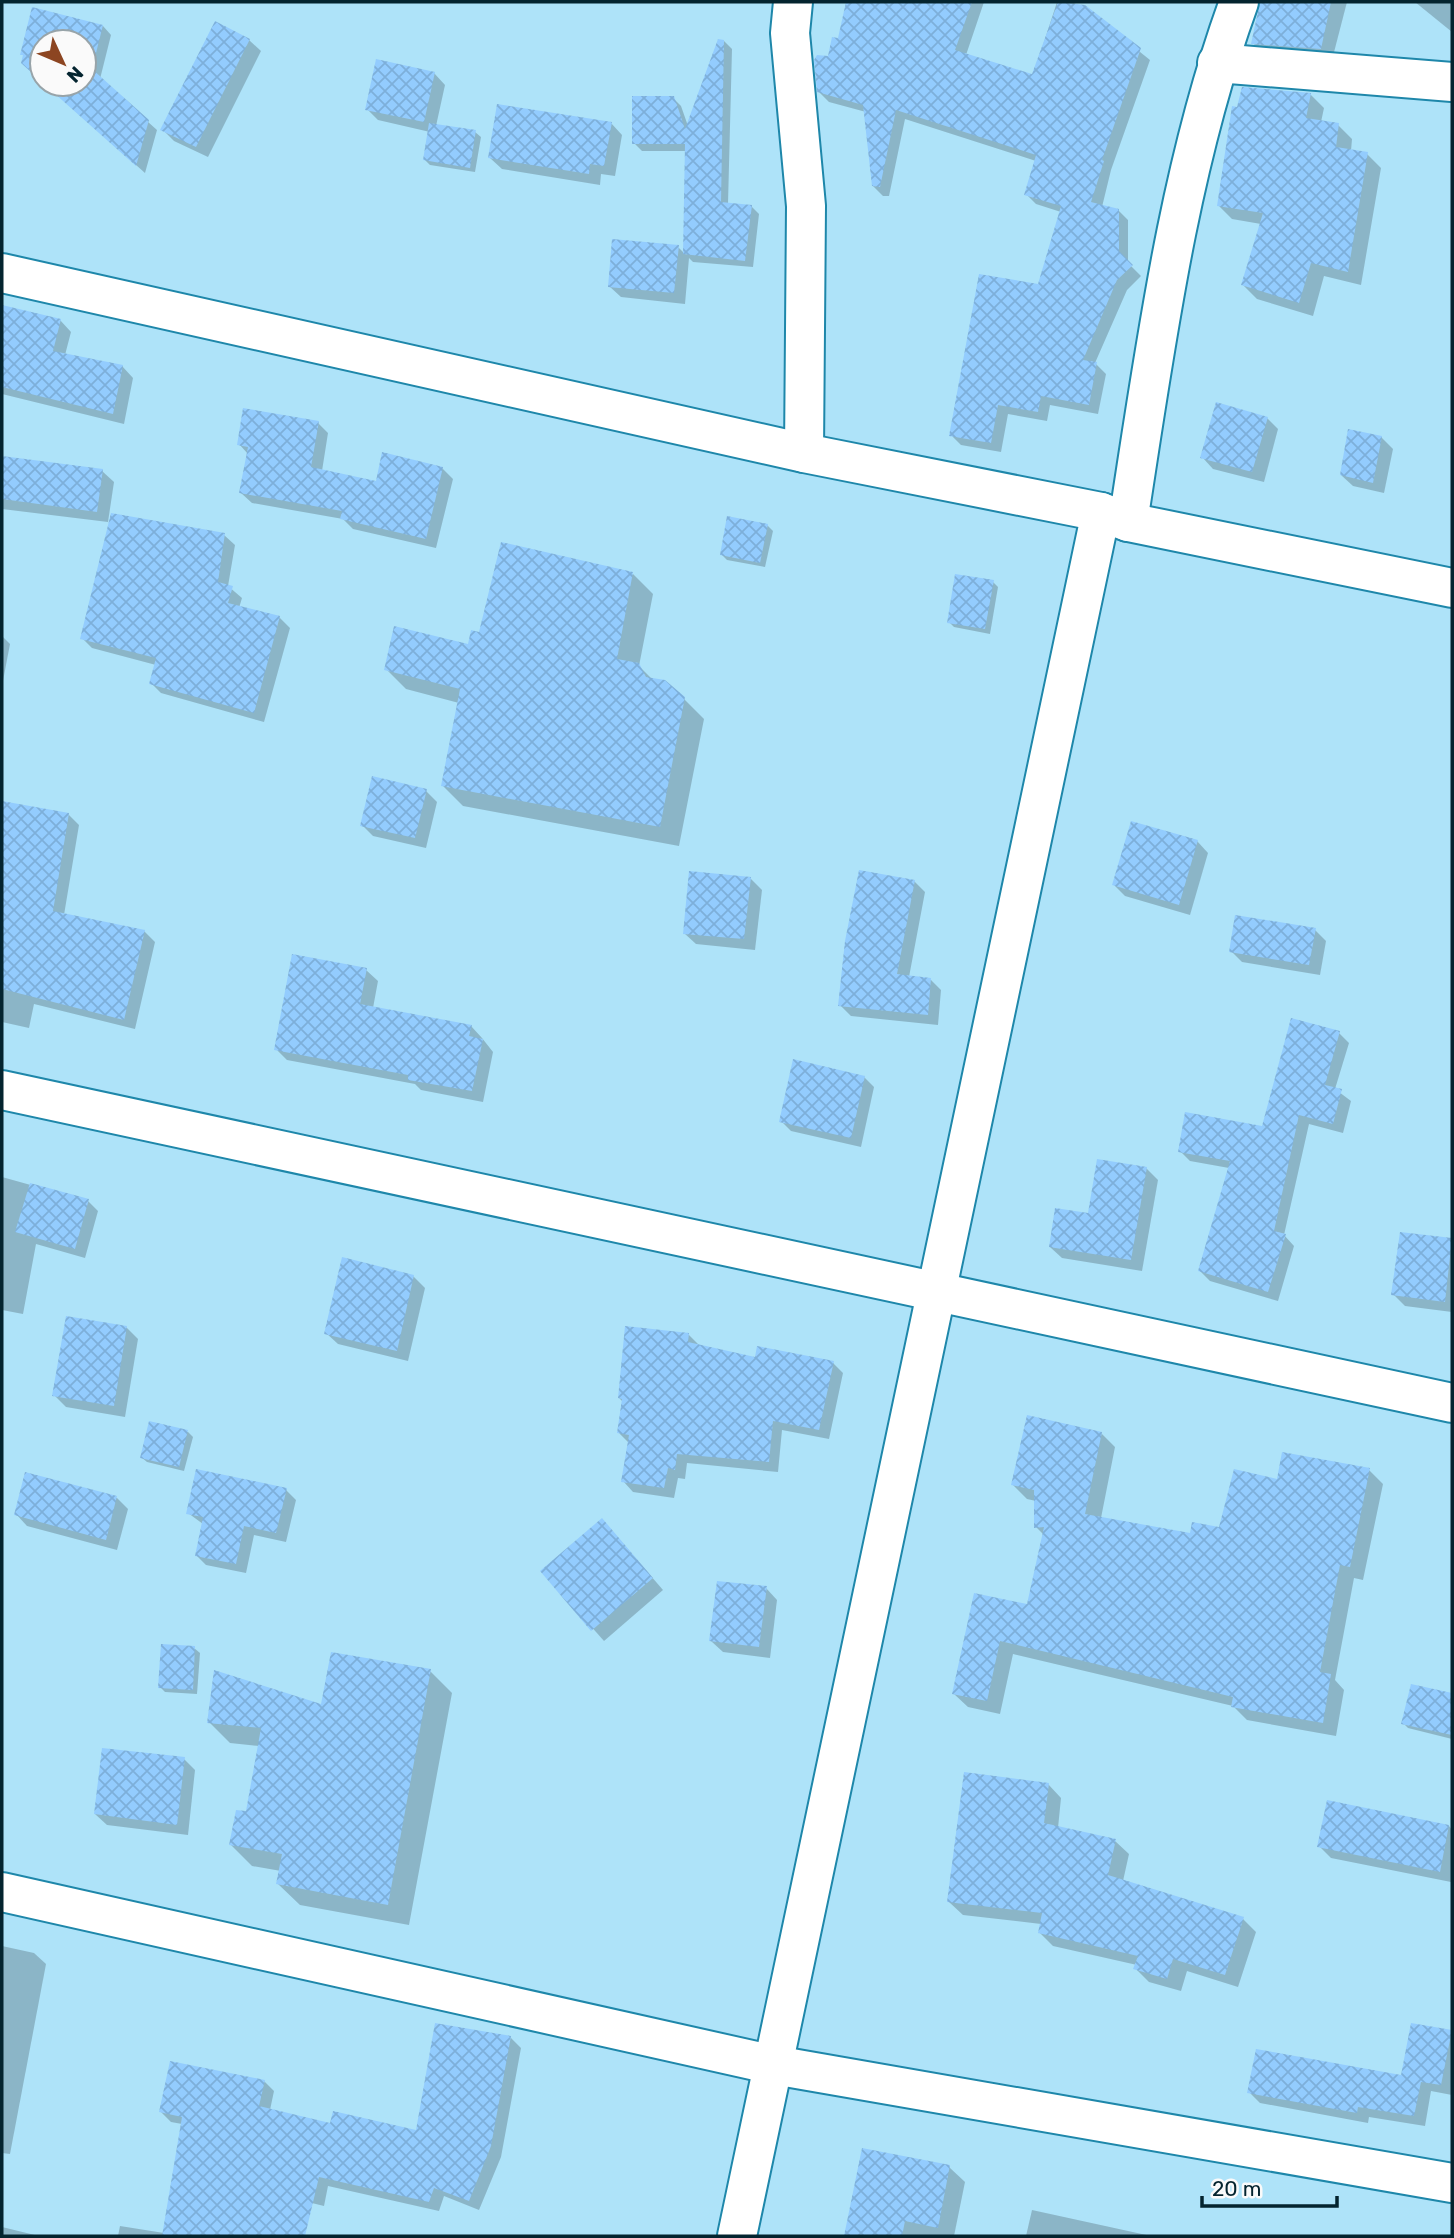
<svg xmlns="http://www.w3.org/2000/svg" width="1454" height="2238" viewBox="0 0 1454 2238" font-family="Rubik,sans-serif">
<defs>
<pattern id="building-cross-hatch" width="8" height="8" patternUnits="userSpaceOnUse" patternTransform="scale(1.75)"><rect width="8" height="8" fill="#93ccfe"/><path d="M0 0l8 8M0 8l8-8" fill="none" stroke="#7dafda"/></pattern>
</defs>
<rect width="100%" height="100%" fill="#aee3f9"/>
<g fill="#0003">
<polygon points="848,2 984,2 966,55 1033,76 1057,2 1071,2 1084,7 1150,60 1111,170 1102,207 1118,210 1128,220 1128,263 1141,276 1127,290 1095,363 1106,374 1098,414 1050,405 1047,421 1008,414 1001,452 961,445 951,435 1039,286 1061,212 1036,204 1026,194 1036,161 905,119 889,196 883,196 873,186 866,112 829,102 819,92 829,59 839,40"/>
<polygon points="1275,2 1347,2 1332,60 1264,55 1253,43"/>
<polygon points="1415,2 1452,2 1452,32"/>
<polygon points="33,9 103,26 111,35 100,79 157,130 145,173 45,84 84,84 84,42 42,42 42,81 22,54"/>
<polygon points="249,40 261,51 208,157 174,141 162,129"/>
<polygon points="724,41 732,49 728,204 751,206 759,214 753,267 693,262 689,258 685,304 621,297 609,286 678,247 685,254 686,151 642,151 634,143 673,98 681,106 688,126"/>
<polygon points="434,73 445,85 436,126 475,132 481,137 475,172 430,165 425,160 430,132 378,120 367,109"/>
<polygon points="1310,94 1324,108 1321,122 1338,125 1352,139 1351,151 1367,154 1381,168 1361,285 1324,276 1313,316 1257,299 1243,285 1261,224 1232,219 1219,206"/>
<polygon points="611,123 622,135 615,176 601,174 600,185 502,169 490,158"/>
<polygon points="2,307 60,320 71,332 65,355 122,366 133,378 124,424 2,394"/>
<polygon points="1267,418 1278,429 1264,482 1213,469 1202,457"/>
<polygon points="318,423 328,433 322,471 377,483 442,468 453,479 436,548 353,529 343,519 252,503 241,493 248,454 239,444"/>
<polygon points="1381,437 1393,449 1384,493 1353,486 1341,475"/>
<polygon points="2,458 102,471 114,482 108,522 2,509"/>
<polygon points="767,525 773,531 765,567 727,560 722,555"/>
<polygon points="224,535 235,545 228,586 242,598 239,608 279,617 290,628 264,722 161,693 151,683 156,665 92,648 82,638"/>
<polygon points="633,574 653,594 639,666 652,679 683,698 704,719 679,846 463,806 443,786 459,703 406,689 386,669 470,646"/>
<polygon points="993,582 998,587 990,634 954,627 949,622"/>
<polygon points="2,636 10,644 2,686"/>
<polygon points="426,791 437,802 426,848 373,836 362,825"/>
<polygon points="68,814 79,825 64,915 144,931 155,942 135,1029 34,1004 29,1028 2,1022 2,883"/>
<polygon points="1197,841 1208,853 1190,915 1125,896 1114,885"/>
<polygon points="750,878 762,890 755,950 696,944 684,933"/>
<polygon points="914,881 925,892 909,977 931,980 941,990 938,1025 851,1016 840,1005"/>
<polygon points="1315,930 1326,941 1320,975 1242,962 1231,951"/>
<polygon points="366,970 378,981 373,1008 471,1026 482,1038 493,1052 483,1102 421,1090 415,1084 287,1060 276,1049"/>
<polygon points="1339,1033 1349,1043 1335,1089 1351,1101 1343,1133 1309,1124 1284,1235 1294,1246 1278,1301 1210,1281 1200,1271 1229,1168 1190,1161 1180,1151 1263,1128"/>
<polygon points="864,1077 874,1087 861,1147 791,1131 781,1121"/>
<polygon points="1146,1168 1158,1180 1142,1271 1062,1258 1050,1247"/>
<polygon points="2,1177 88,1201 98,1211 85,1258 36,1244 23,1314 2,1310"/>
<polygon points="1452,1240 1452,1312 1405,1306 1393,1294"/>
<polygon points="413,1276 425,1288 408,1361 338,1344 326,1333"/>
<polygon points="126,1327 138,1339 125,1417 66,1407 54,1395"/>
<polygon points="688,1334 699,1345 756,1359 833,1363 843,1373 829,1439 782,1430 778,1472 687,1463 685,1479 678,1478 674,1498 633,1492 623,1481 629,1443 619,1433 623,1402 619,1398"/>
<polygon points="150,1423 188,1432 193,1437 184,1471 147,1462 141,1457"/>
<polygon points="1101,1433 1115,1447 1101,1518 1191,1535 1220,1529 1279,1481 1369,1470 1383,1484 1363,1580 1354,1578 1335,1680 1344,1690 1336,1736 1247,1720 1233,1706 1013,1654 1000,1714 968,1707 954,1694 1029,1606 1044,1535 1036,1527 1036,1501 1027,1499 1013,1485"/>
<polygon points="27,1474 117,1498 128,1509 117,1550 27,1526 16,1514"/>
<polygon points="286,1490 296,1500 286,1542 254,1535 246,1573 206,1565 196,1555 203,1524 188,1513"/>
<polygon points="613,1532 663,1590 604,1641 542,1571"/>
<polygon points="766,1588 777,1600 770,1658 723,1652 711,1641"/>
<polygon points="194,1648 200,1653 197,1694 165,1692 160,1687"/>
<polygon points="430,1671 452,1693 409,1925 300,1905 278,1884 281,1871 252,1866 231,1845 247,1813 259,1746 230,1743 209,1722 323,1706"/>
<polygon points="1412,1686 1452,1695 1452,1739 1408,1728 1403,1723"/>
<polygon points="184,1759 195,1770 188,1835 107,1825 95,1814"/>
<polygon points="1048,1784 1061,1798 1058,1828 1115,1841 1129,1854 1123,1881 1243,1919 1256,1932 1238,1987 1187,1971 1181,1991 1149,1982 1135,1968 1137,1965 1053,1946 1040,1933 1041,1924 963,1915 949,1902"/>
<polygon points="1449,1826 1452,1830 1451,1882 1331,1858 1319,1846"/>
<polygon points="2,1946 34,1953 46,1964 10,2154 2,2153"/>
<polygon points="1451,2032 1452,2095 1431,2091 1425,2126 1369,2117 1368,2123 1260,2103 1249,2092 1403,2077"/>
<polygon points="511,2038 521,2048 501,2157 479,2210 444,2196 439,2211 328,2186 324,2206 251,2188 243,2236 118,2236 120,2226 164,2233 182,2124 171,2122 161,2112 264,2081 274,2091 270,2110 331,2126 417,2132"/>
<polygon points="864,2150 949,2167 965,2182 954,2236 846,2236"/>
<polygon points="1032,2210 1151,2236 1026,2236"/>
<polygon points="2,2227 39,2236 2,2236"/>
</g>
<g fill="url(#building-cross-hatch)">
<polygon points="846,2 972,2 955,50 1032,74 1058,2 1085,5 1141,48 1102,160 1104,161 1091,202 1119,209 1119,251 1133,265 1117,280 1083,360 1097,362 1089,405 1041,396 1038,412 998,405 991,443 949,436 979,274 1038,284 1061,206 1024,195 1036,155 896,110 880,187 872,186 863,105 817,92 814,60 817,55 828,56 832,37 838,38"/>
<polygon points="1260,2 1331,2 1321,49 1251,44"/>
<polygon points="32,7 103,25 92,69 149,120 136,166 44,84 84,84 84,42 42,42 42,82 21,63 23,55 20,55"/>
<polygon points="215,21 250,39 196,147 160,130"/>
<polygon points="718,39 724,40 721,202 752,205 745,261 683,254 685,144 632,144 632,96 674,96 685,129"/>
<polygon points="376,59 435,72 424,122 365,110"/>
<polygon points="1242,87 1311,93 1306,118 1339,123 1336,147 1368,152 1348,272 1311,263 1299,303 1241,285 1263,213 1217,206 1232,106 1237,107"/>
<polygon points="497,104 612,122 604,166 590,164 589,174 488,158"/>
<polygon points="429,123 476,130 470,168 423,160"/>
<polygon points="612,239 679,245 674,293 608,287"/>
<polygon points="2,305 61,319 53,351 123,365 113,414 2,387"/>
<polygon points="1216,402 1268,417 1252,472 1200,458"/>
<polygon points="243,408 319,421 311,467 376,481 382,452 443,467 426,539 340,519 342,511 239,493 248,447 237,445"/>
<polygon points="1348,429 1382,436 1373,483 1340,475"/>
<polygon points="2,456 103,469 97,512 2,499"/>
<polygon points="111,513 225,533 218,582 233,586 228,603 280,616 254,713 149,684 156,658 80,639"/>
<polygon points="727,516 768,524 760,563 720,555"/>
<polygon points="501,542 633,572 617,659 639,663 646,677 665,680 685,697 660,827 441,786 460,689 384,670 394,626 468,644 471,630 479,632"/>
<polygon points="955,574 994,580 985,629 947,623"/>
<polygon points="372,776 427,789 415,838 360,826"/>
<polygon points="2,801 69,813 53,911 145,930 124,1020 2,989"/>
<polygon points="1131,821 1198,840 1179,905 1112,885"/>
<polygon points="859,870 915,880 897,974 931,978 928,1015 838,1006 845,941"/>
<polygon points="689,871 751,877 744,939 683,934"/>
<polygon points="1235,915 1316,928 1309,965 1229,952"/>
<polygon points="292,954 367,968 360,1004 472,1025 469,1036 483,1039 472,1091 408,1080 408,1075 274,1050"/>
<polygon points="1291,1018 1340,1031 1325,1085 1342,1089 1333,1124 1299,1115 1274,1231 1286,1234 1268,1292 1198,1271 1230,1161 1178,1152 1185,1112 1262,1126"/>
<polygon points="793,1059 865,1076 851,1138 779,1122"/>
<polygon points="1097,1159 1147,1167 1131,1260 1049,1247 1055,1208 1088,1213"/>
<polygon points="30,1183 89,1199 75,1249 15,1232"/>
<polygon points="1400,1232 1452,1238 1445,1302 1391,1295"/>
<polygon points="342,1257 414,1275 397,1351 324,1334"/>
<polygon points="66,1316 127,1326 114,1406 52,1396"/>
<polygon points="625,1326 689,1333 688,1342 755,1357 757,1346 834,1361 819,1430 773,1421 769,1462 677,1454 675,1470 668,1468 664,1488 621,1482 629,1435 617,1433 622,1399 618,1398"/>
<polygon points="1027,1415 1102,1432 1085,1514 1190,1533 1192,1522 1219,1527 1234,1469 1277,1479 1282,1452 1370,1468 1350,1567 1340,1565 1320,1672 1331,1674 1323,1723 1231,1707 1233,1697 1000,1641 987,1701 952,1694 974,1593 1027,1604 1044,1527 1034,1528 1034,1490 1011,1485"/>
<polygon points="149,1421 188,1430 179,1467 140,1458"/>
<polygon points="196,1469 287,1488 276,1533 244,1526 236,1564 195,1556 203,1517 186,1514"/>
<polygon points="25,1472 117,1496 106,1540 14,1515"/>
<polygon points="602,1518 653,1578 591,1631 540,1571"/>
<polygon points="717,1581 767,1586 759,1647 709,1641"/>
<polygon points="161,1644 195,1646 193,1690 158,1688"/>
<polygon points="331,1652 431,1669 388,1905 276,1884 282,1854 229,1845 236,1810 246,1811 261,1728 207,1723 214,1670 321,1704"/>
<polygon points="1411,1684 1452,1693 1452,1735 1401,1724"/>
<polygon points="102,1748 185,1757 177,1825 94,1814"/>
<polygon points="964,1772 1049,1783 1044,1823 1116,1839 1108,1875 1244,1917 1225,1975 1173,1959 1167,1979 1133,1969 1138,1956 1038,1933 1042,1913 947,1902"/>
<polygon points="1327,1800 1449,1825 1440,1872 1317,1847"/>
<polygon points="435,2023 511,2036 491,2146 469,2201 434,2188 429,2202 319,2177 305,2236 162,2236 182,2117 159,2112 170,2061 265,2080 259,2106 330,2123 333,2111 416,2130"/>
<polygon points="1411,2023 1452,2030 1441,2085 1421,2082 1414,2116 1358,2107 1357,2113 1247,2093 1256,2049 1401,2075"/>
<polygon points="862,2148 950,2165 938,2228 905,2221 902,2236 844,2236"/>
</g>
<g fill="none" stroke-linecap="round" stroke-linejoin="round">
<g stroke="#1e87aa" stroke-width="42">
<g id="minor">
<polyline points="793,2 790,33 806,206 804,453"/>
<polyline points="1217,63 1452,82"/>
<polyline points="2,273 804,453 1101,512 1128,522 1452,588"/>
<path d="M1128 522C1155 349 1179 166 1239 2"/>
<polyline points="2,1090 1452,1403"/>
<polyline points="2,1892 774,2065 1452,2183"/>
<polyline points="737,2236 1101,512"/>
</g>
</g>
<use href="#minor" stroke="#fff" stroke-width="38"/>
</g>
<rect width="1454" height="2238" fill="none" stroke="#04242f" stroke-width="7"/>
<g transform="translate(63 63) rotate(134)"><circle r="33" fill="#fafafa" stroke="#98a4a9" stroke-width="2"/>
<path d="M0-5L12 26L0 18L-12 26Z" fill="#8c4521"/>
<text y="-10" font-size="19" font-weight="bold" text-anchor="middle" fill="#04242f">N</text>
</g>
<path d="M1202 2196v10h135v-10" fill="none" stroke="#04242f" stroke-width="3.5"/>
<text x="1212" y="2196" font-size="21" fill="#04242f" stroke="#fafafa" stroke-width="5" paint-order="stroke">20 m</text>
</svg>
